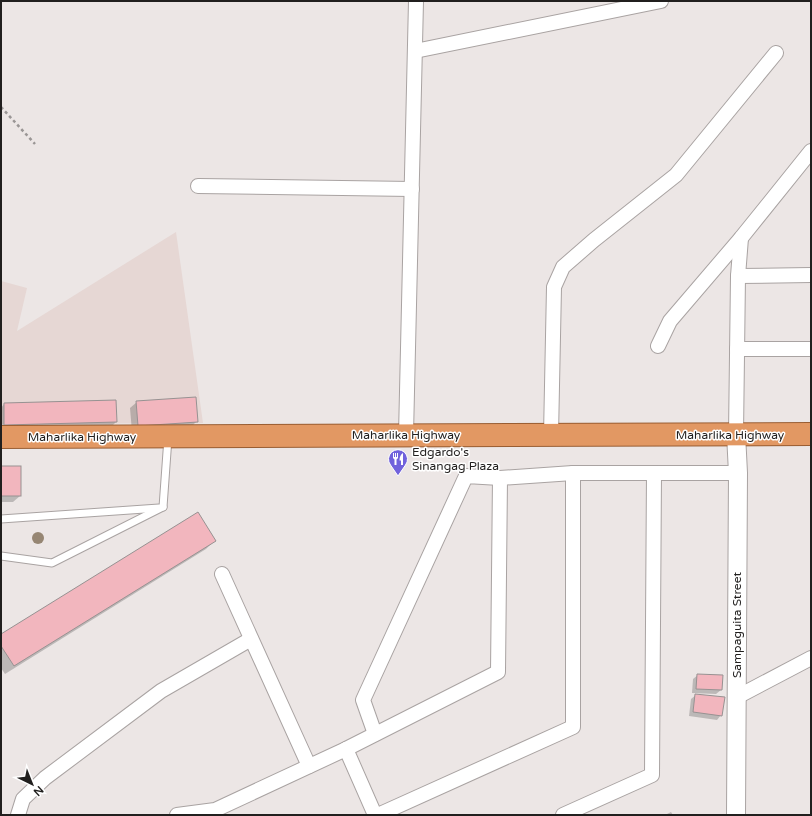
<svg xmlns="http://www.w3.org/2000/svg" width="812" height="816" viewBox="0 0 812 816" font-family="'Varela Round',sans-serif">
<rect width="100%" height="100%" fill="#ece6e5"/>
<polygon fill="#e6d7d4" points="176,232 203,423 1,424 1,281 27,288 17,331"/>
<g fill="#0003">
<polygon points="137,402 197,421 190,428 132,432 130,408"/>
<polygon points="4,404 116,422 109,429 1,431 1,408"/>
<polygon points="1,467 20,496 13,502 1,502"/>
<polygon points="215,540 206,549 5,674 1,668 1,636"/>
<polygon points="698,675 721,690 716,694 692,693 693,679"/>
<polygon points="696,695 721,715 717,720 689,716 691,699"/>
<polygon points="671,812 673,815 665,815"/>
</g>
<g fill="#f2b6be" stroke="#979292">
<polygon points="196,397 198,422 138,426 136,401"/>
<polygon points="116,400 117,422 4,425 4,403"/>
<rect x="1" y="466" width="20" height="30"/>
<polygon points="198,512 216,541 14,666 1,646 1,634"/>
<polygon points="697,674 723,675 722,690 696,689"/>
<polygon points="695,694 725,697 722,716 693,712"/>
</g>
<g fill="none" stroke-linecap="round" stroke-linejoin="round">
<g stroke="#a9a3a2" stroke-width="9">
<g id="service">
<polyline points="163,507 168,438"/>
<polyline points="1,519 159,508"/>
<polyline points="1,556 52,563 163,507"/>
</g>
</g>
<g stroke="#a9a3a2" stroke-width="16">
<g id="minor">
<polyline points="415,51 661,1"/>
<polyline points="198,186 412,189"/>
<polyline points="738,276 811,275"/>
<polyline points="658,346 670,321 741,238 811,151"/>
<polyline points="737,349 811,349"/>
<polyline points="736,434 738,276 741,238"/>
<polyline points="406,435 416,1"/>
<polyline points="551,435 554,287 563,267 594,240 676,175 776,53"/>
<polyline points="222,574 309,766"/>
<polyline points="737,697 811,658"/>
<polyline points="375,734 363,700 466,476 500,478"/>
<polyline points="346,749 375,815"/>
<polyline points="18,815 23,799 45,778 161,691 251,639"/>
<polyline points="177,815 215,810 346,749 498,672 500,478 573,473"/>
<polyline points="378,815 573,727 573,473 738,473"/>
<polyline points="563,815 652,775 654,473"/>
</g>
</g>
<g stroke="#a9a3a2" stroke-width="20">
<polyline id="tertiary" points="736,434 738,473 736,815"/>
</g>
<g stroke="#995d32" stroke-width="24">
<polyline id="trunk" points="1,437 811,434"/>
</g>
<polyline stroke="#9a9695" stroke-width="2.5" stroke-dasharray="3 3" stroke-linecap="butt" points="1,107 35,144"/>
<use href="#service" stroke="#fff" stroke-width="7"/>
<use href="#minor" stroke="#fff" stroke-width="14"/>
<use href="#tertiary" stroke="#fff" stroke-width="18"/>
<use href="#trunk" stroke="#e29863" stroke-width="22"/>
</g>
<circle fill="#968673" cx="38" cy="538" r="6"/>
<defs>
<g id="restaurant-pin" transform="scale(1)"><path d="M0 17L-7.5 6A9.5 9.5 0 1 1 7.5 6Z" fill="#7162dc" stroke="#fff"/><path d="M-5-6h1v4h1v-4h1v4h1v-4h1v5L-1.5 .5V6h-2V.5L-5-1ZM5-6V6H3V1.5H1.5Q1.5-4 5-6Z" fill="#fff"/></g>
</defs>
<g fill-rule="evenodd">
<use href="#restaurant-pin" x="398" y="459"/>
</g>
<g text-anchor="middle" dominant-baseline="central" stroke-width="3" stroke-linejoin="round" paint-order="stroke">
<g font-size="12" fill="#211f1e" stroke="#fff">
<text x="406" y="435">Maharlika Highway</text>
<text x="730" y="435">Maharlika Highway</text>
<text x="82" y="437">Maharlika Highway</text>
<text transform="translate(737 625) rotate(-90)">Sampaguita Street</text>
</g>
<g font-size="12" fill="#211f1e" stroke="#fff" text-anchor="start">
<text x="412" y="452">Edgardo's<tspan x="412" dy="14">Sinangag Plaza</tspan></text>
</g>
</g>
<rect width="812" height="816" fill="none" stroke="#211f1e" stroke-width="4"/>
<g transform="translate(32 784) rotate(137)" stroke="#ffffff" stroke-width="3" paint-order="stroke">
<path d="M0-3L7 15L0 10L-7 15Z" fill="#211f1e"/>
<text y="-6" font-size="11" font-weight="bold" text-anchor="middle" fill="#211f1e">N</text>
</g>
</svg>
